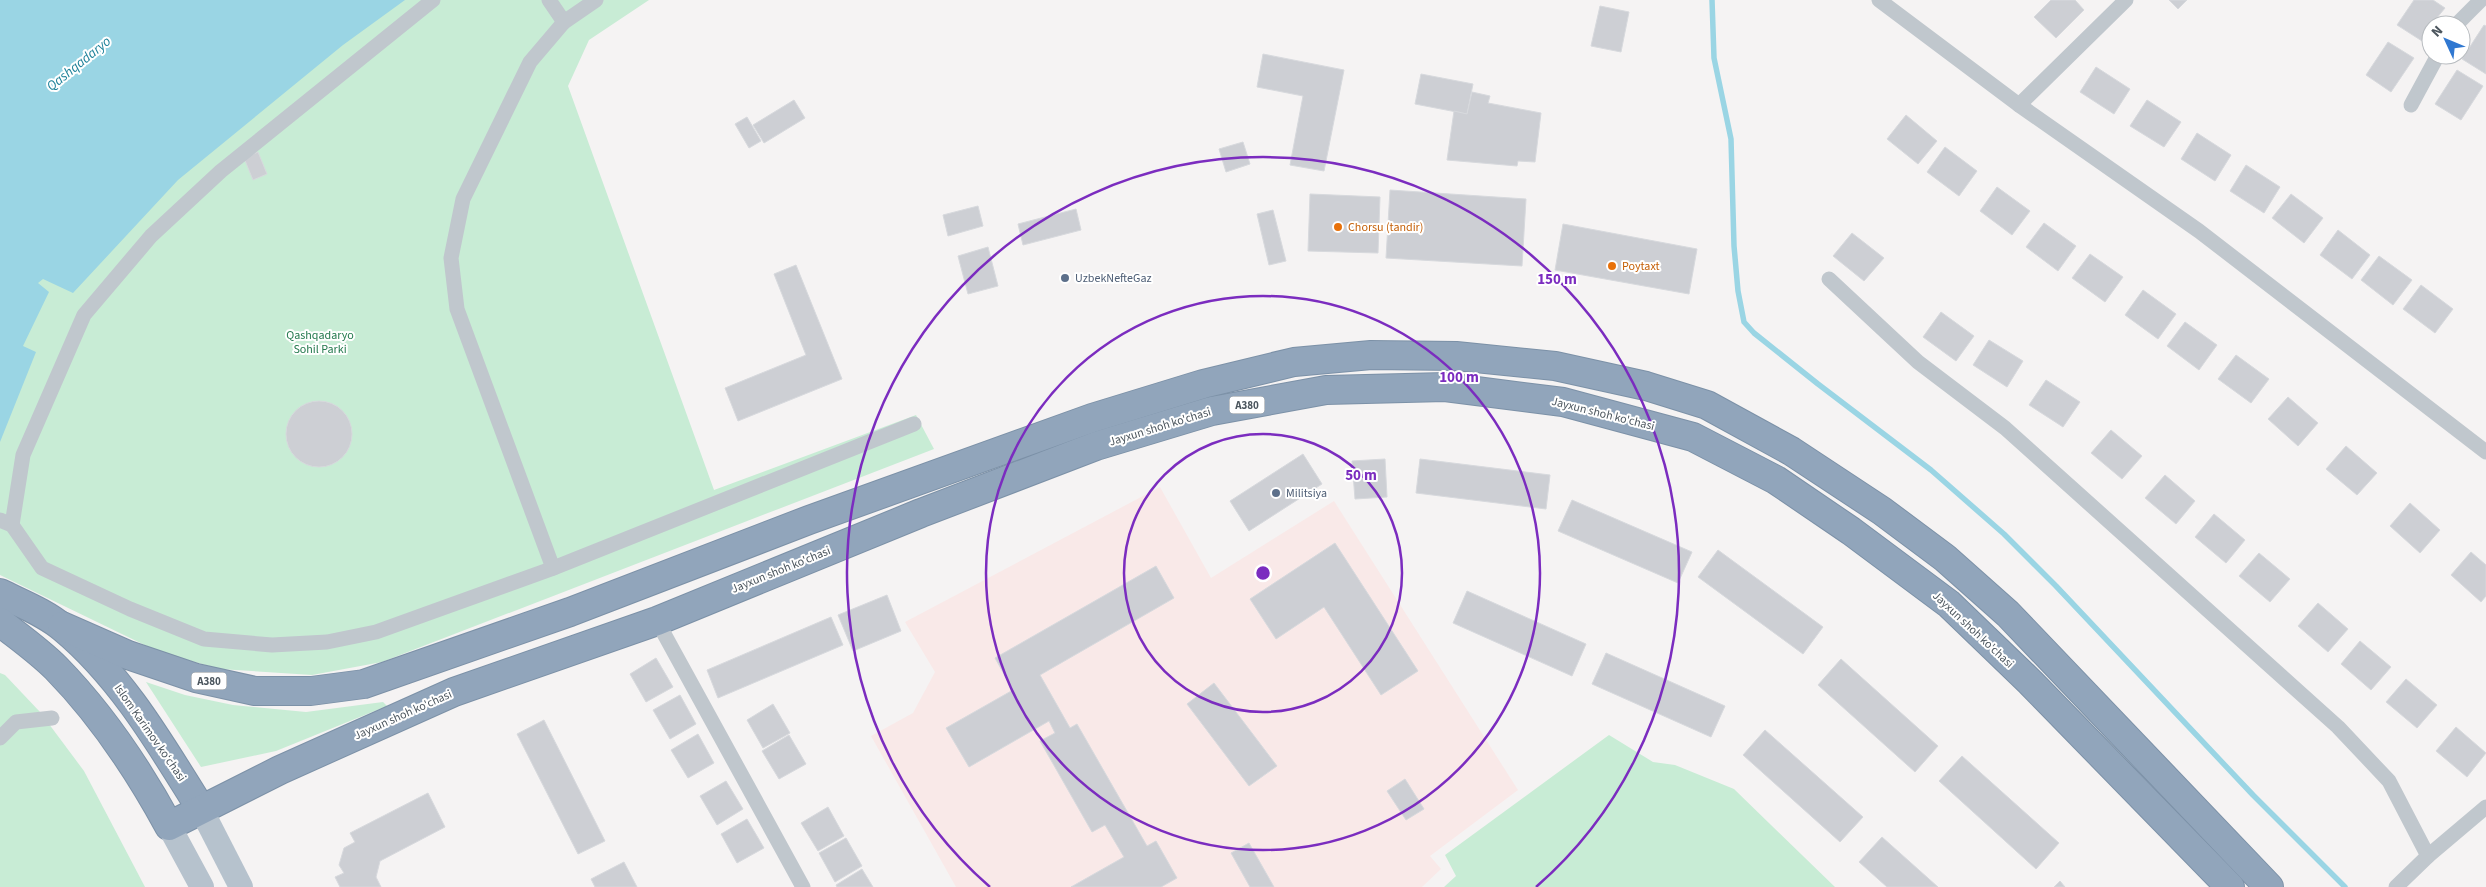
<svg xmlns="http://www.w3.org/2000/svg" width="2486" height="887" viewBox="0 0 2486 887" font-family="'Source Sans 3',sans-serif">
<rect width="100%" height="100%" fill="#f5f3f3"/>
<polygon fill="#f9e9e8" points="1160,487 1211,578 1334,501 1518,790 1430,856 1441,869 1422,887 956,887 871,736 913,713 935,672 905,622"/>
<g fill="#c8ecd5">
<polygon points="0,0 649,0 589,40 568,86 714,490 916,415 934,449 382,662 312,675 220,669 159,652 0,575"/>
<polygon points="0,673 5,675 40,712 84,771 145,887 0,887"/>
<polygon points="146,682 185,695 233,705 306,712 383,702 387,706 276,751 201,767"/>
<polygon points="1609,735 1653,762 1675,765 1734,789 1835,887 1444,887 1456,876 1445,855"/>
</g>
<polygon fill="#9ad5e4" points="0,0 405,0 343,45 178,180 73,293 43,279 38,283 49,292 23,346 36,352 0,442"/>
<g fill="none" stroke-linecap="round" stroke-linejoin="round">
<polyline stroke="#9ad5e4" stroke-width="5.5" points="1712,0 1714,58 1731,139 1734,246 1738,291 1744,322 1754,333 1818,384 1931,470 2004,534 2056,586 2253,795 2345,887"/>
</g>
<g fill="#cdcfd4" stroke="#d7d9dd">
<polygon points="2051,0 2075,0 2084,10 2056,38 2034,17"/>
<polygon points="2169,0 2187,0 2178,9"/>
<polygon points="2414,0 2433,0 2445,8 2431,25 2422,41 2397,25"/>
<polygon points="1600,6 1629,12 1621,52 1591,46"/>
<polygon points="2484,25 2486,26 2486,74 2462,59"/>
<polygon points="2388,42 2414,58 2391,92 2366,75"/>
<polygon points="1263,54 1344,70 1324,171 1290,165 1303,96 1257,87"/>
<polygon points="2096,67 2130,89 2114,114 2080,92"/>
<polygon points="2457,70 2483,86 2461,120 2435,104"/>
<polygon points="1421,74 1473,84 1467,114 1415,104"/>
<polygon points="1472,92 1490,96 1488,103 1541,113 1535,162 1518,161 1517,166 1447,160 1454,111 1467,114"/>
<polygon points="794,100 805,118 764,143 753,125"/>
<polygon points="2147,100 2181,122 2164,147 2130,126"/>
<polygon points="1906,115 1937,141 1918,164 1887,139"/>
<polygon points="747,117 761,141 749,148 735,124"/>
<polygon points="2197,133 2231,155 2215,181 2181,159"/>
<polygon points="1243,142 1250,164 1226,172 1219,149"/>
<polygon points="1945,147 1977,171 1959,196 1927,172"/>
<polygon points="258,152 267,174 253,180 244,158"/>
<polygon points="2246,165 2280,187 2264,213 2230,191"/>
<polygon points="1997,187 2030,211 2012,235 1980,211"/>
<polygon points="1390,190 1526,199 1522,266 1386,258"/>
<polygon points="1310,194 1380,197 1378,253 1308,251"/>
<polygon points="2291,194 2323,218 2304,243 2272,218"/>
<polygon points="978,206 983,226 948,236 943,215"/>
<polygon points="1076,209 1081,230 1023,245 1018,224"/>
<polygon points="1273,210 1286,261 1269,265 1257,214"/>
<polygon points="2044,223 2076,246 2058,271 2026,247"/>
<polygon points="1563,224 1697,249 1689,294 1555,270"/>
<polygon points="2338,230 2370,255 2352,279 2320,255"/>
<polygon points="1852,233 1884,258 1864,281 1833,256"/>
<polygon points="988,247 998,286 968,294 958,256"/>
<polygon points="2090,254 2123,277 2105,302 2072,278"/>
<polygon points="2379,256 2412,280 2393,305 2361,280"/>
<polygon points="796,265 842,379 738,421 725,388 806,355 774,274"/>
<polygon points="2421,285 2453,309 2435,333 2403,309"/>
<polygon points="2143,290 2176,314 2158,339 2125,315"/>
<polygon points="1941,312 1974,336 1956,361 1923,337"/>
<polygon points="2185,322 2217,345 2199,370 2167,346"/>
<polygon points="1989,340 2023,361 2007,387 1973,365"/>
<polygon points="2236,355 2269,379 2251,403 2218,379"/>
<polygon points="2046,380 2080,402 2063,427 2029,405"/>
<polygon points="2288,397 2318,423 2298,446 2268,419"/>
<circle cx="319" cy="434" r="33"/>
<polygon points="2111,430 2142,456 2122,479 2091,453"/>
<polygon points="2346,446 2377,473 2357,495 2326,469"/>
<polygon points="1303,454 1322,484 1249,531 1230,501"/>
<polygon points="1385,459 1387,497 1355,499 1352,461"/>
<polygon points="1420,459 1550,475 1546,509 1416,493"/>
<polygon points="2165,475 2195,501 2176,524 2145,498"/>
<polygon points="1572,500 1692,552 1678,583 1558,531"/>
<polygon points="2410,503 2440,530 2420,553 2390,526"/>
<polygon points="2214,514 2245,540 2226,563 2195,537"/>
<polygon points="1335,543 1418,671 1381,695 1324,607 1276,639 1250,599"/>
<polygon points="1718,550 1823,627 1803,654 1698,577"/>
<polygon points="2471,552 2486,565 2486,596 2481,602 2451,575"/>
<polygon points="2259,553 2290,579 2270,602 2239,576"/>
<polygon points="1156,566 1174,598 1040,675 1070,728 1077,724 1147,846 1156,841 1177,878 1161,887 1071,887 1124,857 1105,825 1092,832 1040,741 1055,733 1049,721 969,767 946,728 1013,690 995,658"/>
<polygon points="1467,591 1586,644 1572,676 1453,623"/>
<polygon points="887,595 901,631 853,651 838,615"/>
<polygon points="2318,603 2348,629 2328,652 2298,626"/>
<polygon points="831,617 843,645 718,698 707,670"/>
<polygon points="2360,641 2391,667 2371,690 2341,664"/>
<polygon points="1606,653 1725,706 1711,737 1592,684"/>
<polygon points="656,658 673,687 646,702 630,674"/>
<polygon points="1841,659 1938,746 1915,772 1818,685"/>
<polygon points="2406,679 2437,705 2417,728 2386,702"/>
<polygon points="1214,683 1277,766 1249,786 1187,704"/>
<polygon points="680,695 696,724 670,739 653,710"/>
<polygon points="773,704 790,733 763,748 747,720"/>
<polygon points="544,720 605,841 578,854 517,734"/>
<polygon points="2456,727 2486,753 2467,777 2436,751"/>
<polygon points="1765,730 1863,817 1840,842 1743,755"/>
<polygon points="698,734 714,763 688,778 671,750"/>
<polygon points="789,735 806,764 779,779 762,751"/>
<polygon points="1962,756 2059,843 2036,869 1939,781"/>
<polygon points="1405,779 1424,809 1406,820 1387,791"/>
<polygon points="726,781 743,809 717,825 700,796"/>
<polygon points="428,793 445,827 380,861 376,877 381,887 340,887 335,877 344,873 339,865 344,848 355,842 350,833"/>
<polygon points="828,807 844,836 818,851 801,823"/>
<polygon points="747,819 764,848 737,863 721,834"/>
<polygon points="1882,837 1938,887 1887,887 1859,862"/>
<polygon points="846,838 862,866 835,882 819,853"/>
<polygon points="1249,843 1274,887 1250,887 1231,853"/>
<polygon points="624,862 637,887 595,887 591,879"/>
<polygon points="862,869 873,887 837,887 836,885"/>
<polygon points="2060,881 2065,887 2054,887"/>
</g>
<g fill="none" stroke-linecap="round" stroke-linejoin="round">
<g stroke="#7c91a7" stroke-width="30">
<g id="highway">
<path d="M0 593C20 603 46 613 63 628 122 677 161 745 201 809"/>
<path d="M0 622C19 637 39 651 56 668 102 715 138 769 169 826L280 770 454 692 657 621 921 513 1096 446 1212 411 1326 390 1445 387 1563 402 1693 437 1776 480 1851 531 1949 604 2030 682 2230 887"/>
<polyline points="62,626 128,655 196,678 255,691 311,691 364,684 570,612 809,520 1092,418 1203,384 1294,362 1371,355 1456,356 1555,366 1646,386 1707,405 1791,451 1882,511 1945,558 2008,614 2269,887"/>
</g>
</g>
<g stroke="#c0c7cd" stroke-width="15">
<polyline points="549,0 564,22"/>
<polyline points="1879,0 2019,105 2199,231 2486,452"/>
<polyline points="2456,25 2481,0"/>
<polyline points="2019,105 2126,0"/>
<polyline points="2411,105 2438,55"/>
<polyline points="1829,279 1918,362 2005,428 2338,727 2389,781 2428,856"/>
<polyline points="0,520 12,525 42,568 130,609 204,639 272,645 327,642 376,632 551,569 914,424"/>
<polyline points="12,525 23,455 84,315 151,236 221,171 433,0"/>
<polyline points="553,568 457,309 451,258 463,199 530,62 564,22 596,0"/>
<polyline points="657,621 803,887"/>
<polyline points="0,738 16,722 52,718"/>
<polyline points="2396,887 2428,856 2486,807"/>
</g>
<g stroke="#b6c2cd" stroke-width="24">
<polyline points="201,809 241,887"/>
<polyline points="169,826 202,887"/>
</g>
<use href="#highway" stroke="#91a5bb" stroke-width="28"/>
</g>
<g fill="none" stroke="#7b2cbf" stroke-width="2.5">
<circle cx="1263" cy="573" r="139"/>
<circle cx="1263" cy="573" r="277"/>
<path d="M990 887A416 416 0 1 1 1536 887"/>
</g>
<g fill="#e8710a" stroke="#fff" stroke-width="2">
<circle cx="1338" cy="227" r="5"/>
<circle cx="1612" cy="266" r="5"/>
</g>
<g fill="#5c6f8a" stroke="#fff" stroke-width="2">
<circle cx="1065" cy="278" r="5"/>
<circle cx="1276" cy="493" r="5"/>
</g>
<g text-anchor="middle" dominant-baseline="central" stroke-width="4" stroke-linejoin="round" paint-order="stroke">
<g fill="#fff" stroke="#82898e" stroke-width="1">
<rect x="1229.5" y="396.5" width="35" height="17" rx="4"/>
<rect x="191.5" y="672.5" width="35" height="17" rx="4"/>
</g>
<g font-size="11" font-weight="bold" fill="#4c565e">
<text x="1247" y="405">A380</text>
<text x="209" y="681">A380</text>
</g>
<g font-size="12" fill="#c56008" stroke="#fff" text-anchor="start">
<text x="1348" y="227">Chorsu (tandir)</text>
<text x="1622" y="266">Poytaxt</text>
</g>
<g font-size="12" fill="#4e5e75" stroke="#fff" text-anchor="start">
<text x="1075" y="278">UzbekNefteGaz</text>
<text x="1286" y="493">Militsiya</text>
</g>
<g font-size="12" fill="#23794d" stroke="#fff">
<text x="320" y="335">Qashqadaryo<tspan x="320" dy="14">Sohil Parki</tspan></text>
</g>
<g font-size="12" fill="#4c565e" stroke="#fff">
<text transform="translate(1603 414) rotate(14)">Jayxun shoh ko'chasi</text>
<text transform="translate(1160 427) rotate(-17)">Jayxun shoh ko'chasi</text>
<text transform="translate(781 570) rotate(-22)">Jayxun shoh ko'chasi</text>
<text transform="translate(1973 630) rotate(43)">Jayxun shoh ko'chasi</text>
<text transform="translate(403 715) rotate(-24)">Jayxun shoh ko'chasi</text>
<text transform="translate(150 733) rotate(55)">Islom Karimov ko‘chasi</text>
</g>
<g font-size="14" font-style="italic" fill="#1c8099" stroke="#fff">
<text transform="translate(79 64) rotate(-39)">Qashqadaryo</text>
</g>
</g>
<circle cx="1263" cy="573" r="8" fill="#7b2cbf" stroke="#fff" stroke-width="2.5"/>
<g font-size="15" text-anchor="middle" font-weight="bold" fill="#7b2cbf" stroke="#fff" stroke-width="4" stroke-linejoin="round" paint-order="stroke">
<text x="1557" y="284">150 m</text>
<text x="1459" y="382">100 m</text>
<text x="1361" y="480">50 m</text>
</g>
<g transform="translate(2446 40) rotate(314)"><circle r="24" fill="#ffffff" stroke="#b7bbbf"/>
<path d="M0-4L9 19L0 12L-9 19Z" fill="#3078d1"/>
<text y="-8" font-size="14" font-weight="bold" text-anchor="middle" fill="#4c565e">N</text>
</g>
</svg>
